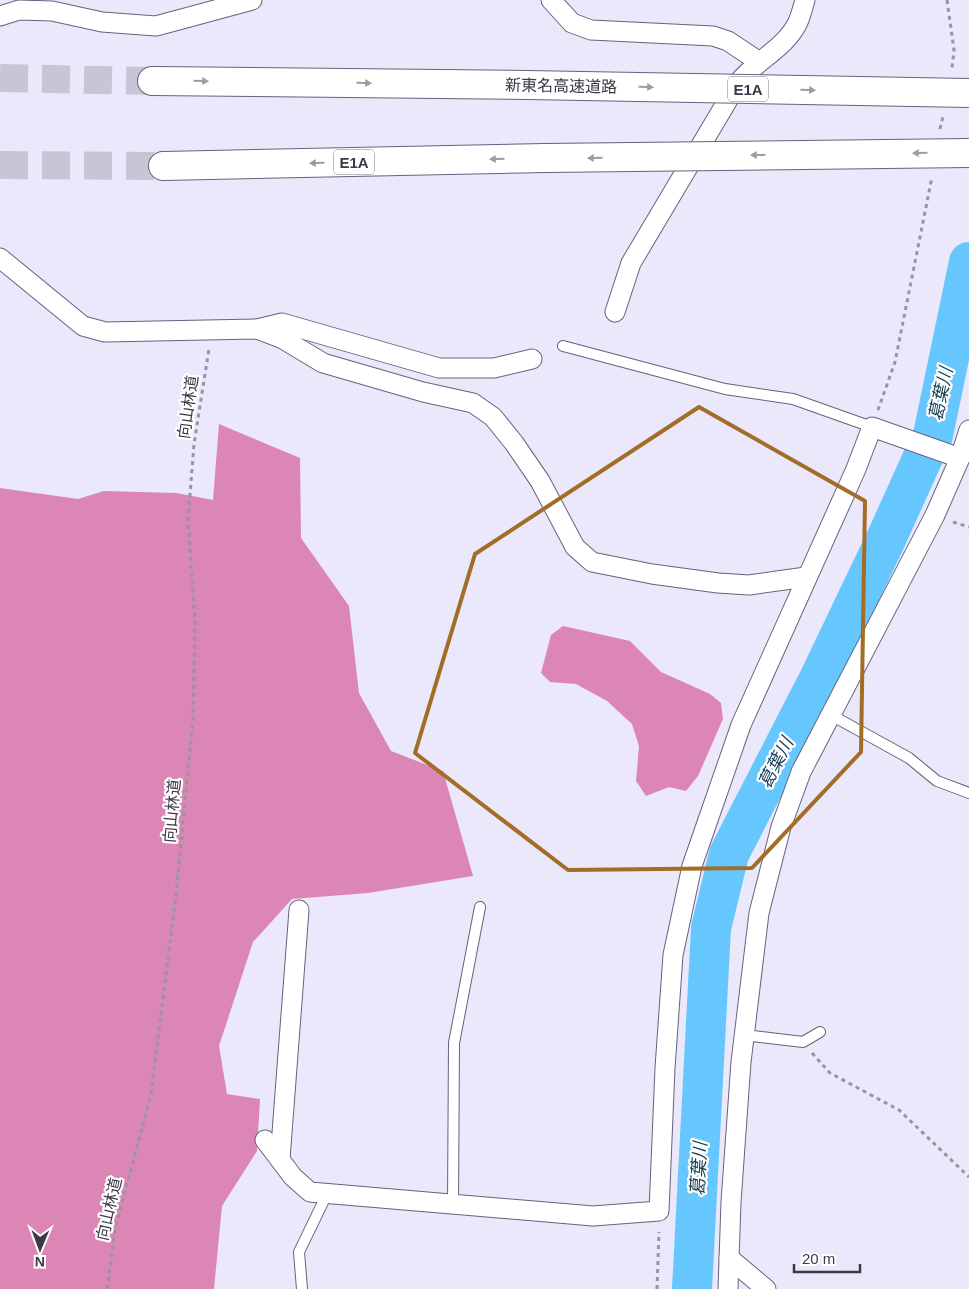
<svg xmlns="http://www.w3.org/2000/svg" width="969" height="1289" viewBox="0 0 969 1289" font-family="Arial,'Noto Sans JP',sans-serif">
<rect width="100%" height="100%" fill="#eae8fa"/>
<g fill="#dc86b6">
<polygon points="219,424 300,458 301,538 349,606 359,693 391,751 443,771 473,876 368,893 292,899 253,942 219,1046 227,1094 260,1099 257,1151 222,1206 214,1289 0,1289 0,488 78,499 104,491 176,493 213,500"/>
<polygon points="563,626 630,641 661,672 710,694 721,703 723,719 698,776 686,791 669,787 646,796 636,781 639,746 632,724 607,701 576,684 550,682 541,673 551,635"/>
</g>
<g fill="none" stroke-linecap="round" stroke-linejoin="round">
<polyline stroke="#66c7fe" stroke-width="40" points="692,1289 711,928 729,854 820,677 886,539 933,435 969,262"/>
<g stroke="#c7c5d6" stroke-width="28" stroke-dasharray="28 14" stroke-linecap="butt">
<polyline points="0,78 152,81"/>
<polyline points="0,165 163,166"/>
</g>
<g stroke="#66627c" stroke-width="12">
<g id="lane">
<polyline points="563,346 725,389 793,399 872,427"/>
<polyline points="831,715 909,758 937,781 969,793"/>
<polyline points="744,1035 803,1042 820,1032"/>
<polyline points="453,1205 454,1043 480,907"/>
<polyline points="302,1289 299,1252 327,1194"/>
</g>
</g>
<g stroke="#66627c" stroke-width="21">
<g id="street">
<polyline points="551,0 572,23 591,30 713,36 728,41 758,61"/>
<polyline points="0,16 19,10 52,11 102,22 156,26 252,0"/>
<polyline points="0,258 83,326 105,332 257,329 283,339 323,363 423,392 473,403 493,417 514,443 540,481 575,547 592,562 652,574 718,583 749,585 806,577"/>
<path d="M615 312 631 263 738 83C755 61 786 48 798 22 801 15 803 7 805 0"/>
<polyline points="257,329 282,323 439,368 494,368 532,359"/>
<polyline points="265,1140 293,1177 310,1192 593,1216 659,1211 665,1068 673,955 692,866 741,725 856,469 872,427 960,458"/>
<polyline points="280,1159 299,910"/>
<polyline points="729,1258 766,1289"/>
<polyline points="728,1289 731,1202 741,1062 759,913 781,827 801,772 935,515 960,458 969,430"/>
</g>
</g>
<g stroke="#66627c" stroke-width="30">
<g id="highway">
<polyline points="152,81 527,85"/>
<polyline points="163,166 546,158"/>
</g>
</g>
<g stroke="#9695a4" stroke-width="3" stroke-dasharray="4 4" stroke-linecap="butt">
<polyline points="947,0 954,50 952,68"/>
<polyline points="940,129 943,116"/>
<polyline points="878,410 895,362 932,177"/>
<polyline points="953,522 969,527"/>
<polyline points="812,1053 830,1073 899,1110 969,1177"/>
<polyline points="107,1289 115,1230 151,1094 176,895 193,719 195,622 188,520 194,444 209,349"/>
<polyline points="657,1289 659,1232"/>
</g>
<use href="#lane" stroke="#fff" stroke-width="10"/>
<use href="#street" stroke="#fff" stroke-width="19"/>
<use href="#highway" stroke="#fff" stroke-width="28"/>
<g stroke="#66627c" stroke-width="30" stroke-linecap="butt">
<g id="highway-bridge">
<polyline points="527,85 969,93"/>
<polyline points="546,158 969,153"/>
</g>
</g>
<use href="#highway-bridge" stroke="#fff" stroke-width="28"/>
</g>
<defs><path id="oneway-solid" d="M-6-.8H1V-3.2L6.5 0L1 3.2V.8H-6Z" transform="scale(1.25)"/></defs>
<g fill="#9c9ca2">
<use href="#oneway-solid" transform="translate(201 81) rotate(1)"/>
<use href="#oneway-solid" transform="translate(364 83) rotate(1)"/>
<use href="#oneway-solid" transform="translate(646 87) rotate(1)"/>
<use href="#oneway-solid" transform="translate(808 90) rotate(1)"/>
<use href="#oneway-solid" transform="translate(920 153) rotate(179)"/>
<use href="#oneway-solid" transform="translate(758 155) rotate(179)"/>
<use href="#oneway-solid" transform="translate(595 158) rotate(179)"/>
<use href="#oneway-solid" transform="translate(497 159) rotate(179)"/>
<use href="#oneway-solid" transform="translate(317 163) rotate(179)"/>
</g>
<path fill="none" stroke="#a36c27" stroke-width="4" stroke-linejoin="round" d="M699 407 865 501 861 752 752 868 568 870 415 753 475 554Z"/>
<g text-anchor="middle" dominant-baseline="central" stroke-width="4.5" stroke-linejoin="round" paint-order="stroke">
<g fill="#fff" stroke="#75747d" stroke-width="1">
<rect x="728" y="76.5" width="40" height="25" rx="4"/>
<rect x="334" y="149.5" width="40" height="25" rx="4"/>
</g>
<g font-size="15" font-weight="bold" fill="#3a3945">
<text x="748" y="89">E1A</text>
<text x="354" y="162">E1A</text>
</g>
<g font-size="16" fill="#3a3945" stroke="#fff">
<text transform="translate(561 86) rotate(1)">新東名高速道路</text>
<text transform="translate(188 407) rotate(-82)">向山林道</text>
<text transform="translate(172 811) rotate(-85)">向山林道</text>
<text transform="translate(109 1209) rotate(-77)">向山林道</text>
</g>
<g font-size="18" font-style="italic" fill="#133c53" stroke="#fff">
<text transform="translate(941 394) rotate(-78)">葛葉川</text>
<text transform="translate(776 763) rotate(-63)">葛葉川</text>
<text transform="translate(699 1169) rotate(-87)">葛葉川</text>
</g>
</g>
<g transform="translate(40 1249) rotate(181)" stroke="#ffffff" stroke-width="4" paint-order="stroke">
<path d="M0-4L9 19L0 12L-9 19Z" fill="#3a3945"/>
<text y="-8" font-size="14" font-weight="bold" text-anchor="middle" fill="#3a3945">N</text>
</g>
<path d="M794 1264v8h66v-8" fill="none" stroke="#3a3945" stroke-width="2.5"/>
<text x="802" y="1264" font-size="15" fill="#3a3945" stroke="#ffffff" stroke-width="4" paint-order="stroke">20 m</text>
</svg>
